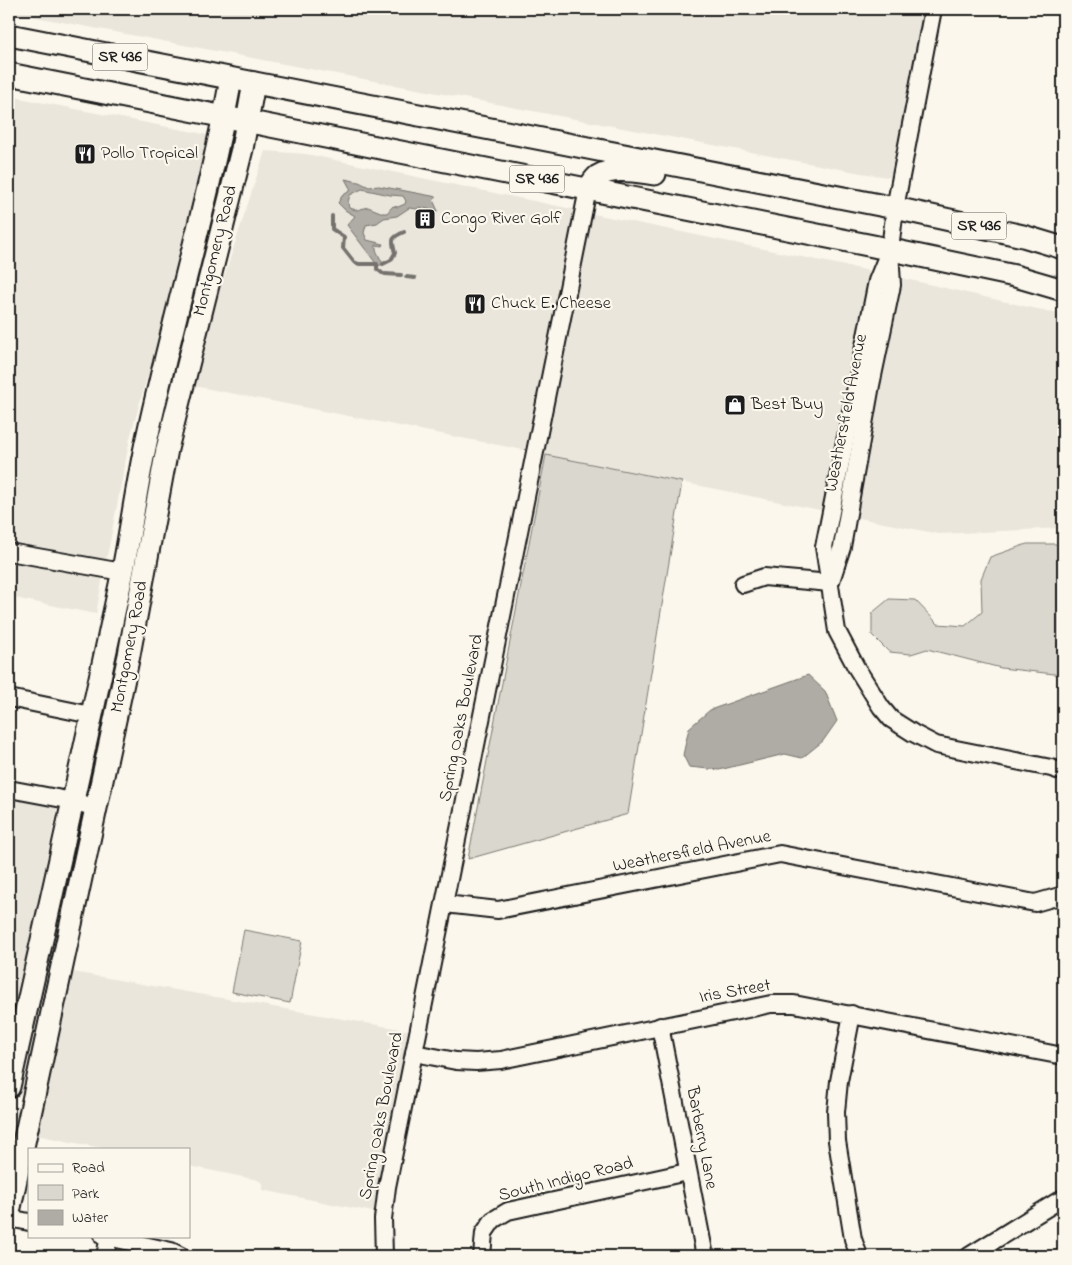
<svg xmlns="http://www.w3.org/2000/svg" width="1072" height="1265" viewBox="0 0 1072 1265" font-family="'Indie Flower',sans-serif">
<rect width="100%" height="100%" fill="#fbf7ec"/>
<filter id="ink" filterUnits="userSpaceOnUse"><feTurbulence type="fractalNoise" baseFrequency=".02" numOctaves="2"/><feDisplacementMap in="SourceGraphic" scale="10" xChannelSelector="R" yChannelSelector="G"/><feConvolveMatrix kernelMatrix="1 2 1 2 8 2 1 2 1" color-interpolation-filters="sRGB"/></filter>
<g filter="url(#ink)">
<g fill="#eae6dc">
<polygon points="9,9 927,9 894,178 861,173 9,12"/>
<polygon points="9,96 214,136 154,378 147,377 130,438 106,562 9,545"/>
<polygon points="265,151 306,154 577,210 529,451 189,385"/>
<polygon points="589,213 875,272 825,511 541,454"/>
<polygon points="897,277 1063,315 1063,528 939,534 854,517"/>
<polygon points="9,559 103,576 96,614 9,597"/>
<polygon points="9,796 58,805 25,961 31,963 9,1060"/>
<polygon points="67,971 412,1031 378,1213 262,1190 262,1183 258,1180 189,1166 189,1149 106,1149 41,1136 36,1139"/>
</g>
<g fill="#dad7ce" stroke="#7b7a75">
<polygon points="546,455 682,482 628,814 468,859"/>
<polygon points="1027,544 1063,544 1063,675 1001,668 927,649 911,654 889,652 872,635 872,613 889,599 915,600 938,624 965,626 982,612 981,579 990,557"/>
<polygon points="244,930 302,941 290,1003 232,992"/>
</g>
<g fill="#afaca5" stroke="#74726e" fill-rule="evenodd">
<path d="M345 179 359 182 369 187 379 186 437 197 433 200 438 211 419 207 417 209 409 208 397 216 384 218 377 223 366 225 364 233 367 240 383 244 382 246 376 245V250L383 264 378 266 347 225 355 216 345 210 338 203 342 196 351 190ZM362 189 390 195 403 196 406 201 405 204 398 207 393 206 387 213H383L368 207 357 210 349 208 348 202 350 195Z"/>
<polygon points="808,675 825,691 837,721 823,741 802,758 785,754 719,770 689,767 683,755 689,728 710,710"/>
</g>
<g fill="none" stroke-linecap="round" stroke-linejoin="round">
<g stroke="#74726e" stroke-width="4">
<polyline points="332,216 332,229 344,237 343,248 354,262 359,264 377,264 377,269 382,273"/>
<path d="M383 264 391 260 395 253C392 240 390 238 404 232"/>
<polyline points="385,274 401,275"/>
<polyline points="406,277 415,278"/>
</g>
<g stroke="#1c1c1c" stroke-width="20">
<g id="minor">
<polyline points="890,249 877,281 824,547 837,631 856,667 881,707 891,719 913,733 936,745 1051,768 1063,772"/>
<polyline points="9,552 122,572"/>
<polyline points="831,581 842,547 871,385 892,285 890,249 895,208 933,9"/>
<polyline points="743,584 764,577 830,583"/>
<polyline points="9,698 91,715"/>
<polyline points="9,789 73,801 96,808"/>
<polyline points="445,904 498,910 780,854 1035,903 1063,895"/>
<polyline points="852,1014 839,1081 836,1112 837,1141 853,1239 859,1256"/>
<polyline points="660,1026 705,1256"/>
<polyline points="414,1053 456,1061 476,1062 501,1060 771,1004 794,1004 1063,1056"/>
<polyline points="9,1218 29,1222"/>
<polyline points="103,1236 171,1251 181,1256"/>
<polyline points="105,1256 109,1237"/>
<polyline points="384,1256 383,1219 387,1187 588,189"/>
<polyline points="482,1256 484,1233 493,1220 508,1211 687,1172"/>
<polyline points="969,1256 1063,1198"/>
</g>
</g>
<g stroke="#1c1c1c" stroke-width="25">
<g id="major">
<polyline points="9,35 895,208 1023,236 1063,248"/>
<polyline points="9,74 873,246 1015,276 1063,290"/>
<path d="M588 189C591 185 594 179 598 176 613 166 639 172 655 174"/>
<path d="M9 1087C47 917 86 746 122 575 131 530 137 483 147 438 173 318 209 200 231 79"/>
<polyline points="9,1212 129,655 167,449 242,149 254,83"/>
</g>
</g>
<use href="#minor" stroke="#fbf7ec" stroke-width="16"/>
<use href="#major" stroke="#fbf7ec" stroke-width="21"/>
</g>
</g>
<defs>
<g id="restaurant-square" transform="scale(1.125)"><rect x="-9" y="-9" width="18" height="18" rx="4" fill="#1c1c1c" stroke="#fbf7ec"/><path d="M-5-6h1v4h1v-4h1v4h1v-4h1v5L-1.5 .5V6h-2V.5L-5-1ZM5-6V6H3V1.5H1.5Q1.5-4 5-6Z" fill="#fff"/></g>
<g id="building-square" transform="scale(1.125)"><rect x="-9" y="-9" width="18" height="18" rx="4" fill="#1c1c1c" stroke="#fbf7ec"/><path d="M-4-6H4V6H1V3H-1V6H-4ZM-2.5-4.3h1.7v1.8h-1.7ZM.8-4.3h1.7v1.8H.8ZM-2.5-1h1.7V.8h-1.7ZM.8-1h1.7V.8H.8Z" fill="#fff"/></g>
<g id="shop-square" transform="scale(1.125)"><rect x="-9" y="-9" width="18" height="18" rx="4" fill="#1c1c1c" stroke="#fbf7ec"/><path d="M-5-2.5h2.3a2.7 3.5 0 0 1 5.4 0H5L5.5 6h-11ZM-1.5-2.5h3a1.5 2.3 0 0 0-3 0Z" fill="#fff"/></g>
</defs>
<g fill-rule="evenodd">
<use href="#restaurant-square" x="85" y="154"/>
<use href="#building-square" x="425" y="219"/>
<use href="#restaurant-square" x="475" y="304"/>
<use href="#shop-square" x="735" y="405"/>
</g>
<g text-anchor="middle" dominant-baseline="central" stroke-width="4.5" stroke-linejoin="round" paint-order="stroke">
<g fill="#fbf7ec" stroke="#5f5e5a" stroke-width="1">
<rect x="92.5" y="43.5" width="55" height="27" rx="4"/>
<rect x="509.5" y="165.5" width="55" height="27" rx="4"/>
<rect x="951.5" y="212.5" width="55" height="27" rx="4"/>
</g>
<g font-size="16" font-weight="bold" fill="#1c1c1c">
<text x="120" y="57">SR 436</text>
<text x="537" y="179">SR 436</text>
<text x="979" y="226">SR 436</text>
</g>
<g font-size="18" fill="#1c1c1c" stroke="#fbf7ec" text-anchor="start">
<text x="101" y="154">Pollo Tropical</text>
<text x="441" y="219">Congo River Golf</text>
<text x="491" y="304">Chuck E. Cheese</text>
<text x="751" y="405">Best Buy</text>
</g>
<g font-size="18" fill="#1c1c1c" stroke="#fbf7ec">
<text transform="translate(216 251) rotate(-76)">Montgomery Road</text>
<text transform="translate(847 413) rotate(-79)">Weathersfield Avenue</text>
<text transform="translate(130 647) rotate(-79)">Montgomery Road</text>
<text transform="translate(462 718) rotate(-79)">Spring Oaks Boulevard</text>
<text transform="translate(692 852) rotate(-11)">Weathersfield Avenue</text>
<text transform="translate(735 992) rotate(-10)">Iris Street</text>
<text transform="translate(382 1116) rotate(-79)">Spring Oaks Boulevard</text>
<text transform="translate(701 1138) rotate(79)">Barberry Lane</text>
<text transform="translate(566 1180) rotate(-14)">South Indigo Road</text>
</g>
</g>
<rect width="1072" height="1265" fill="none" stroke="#fbf7ec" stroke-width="30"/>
<rect x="15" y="15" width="1042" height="1235" fill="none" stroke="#1c1c1c" stroke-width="2" filter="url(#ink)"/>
<rect x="28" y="1148" width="162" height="90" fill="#fbf7ec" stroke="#a29f99"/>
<rect x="38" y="1164" width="25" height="8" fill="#fbf7ec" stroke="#a29f99"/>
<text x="72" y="1172" font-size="15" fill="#1c1c1c">Road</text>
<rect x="38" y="1185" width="25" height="15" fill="#dad7ce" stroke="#a29f99"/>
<text x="72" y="1198" font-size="15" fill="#1c1c1c">Park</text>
<rect x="38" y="1210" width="25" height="15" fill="#afaca5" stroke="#a29f99"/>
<text x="72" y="1222" font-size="15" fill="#1c1c1c">Water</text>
</svg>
